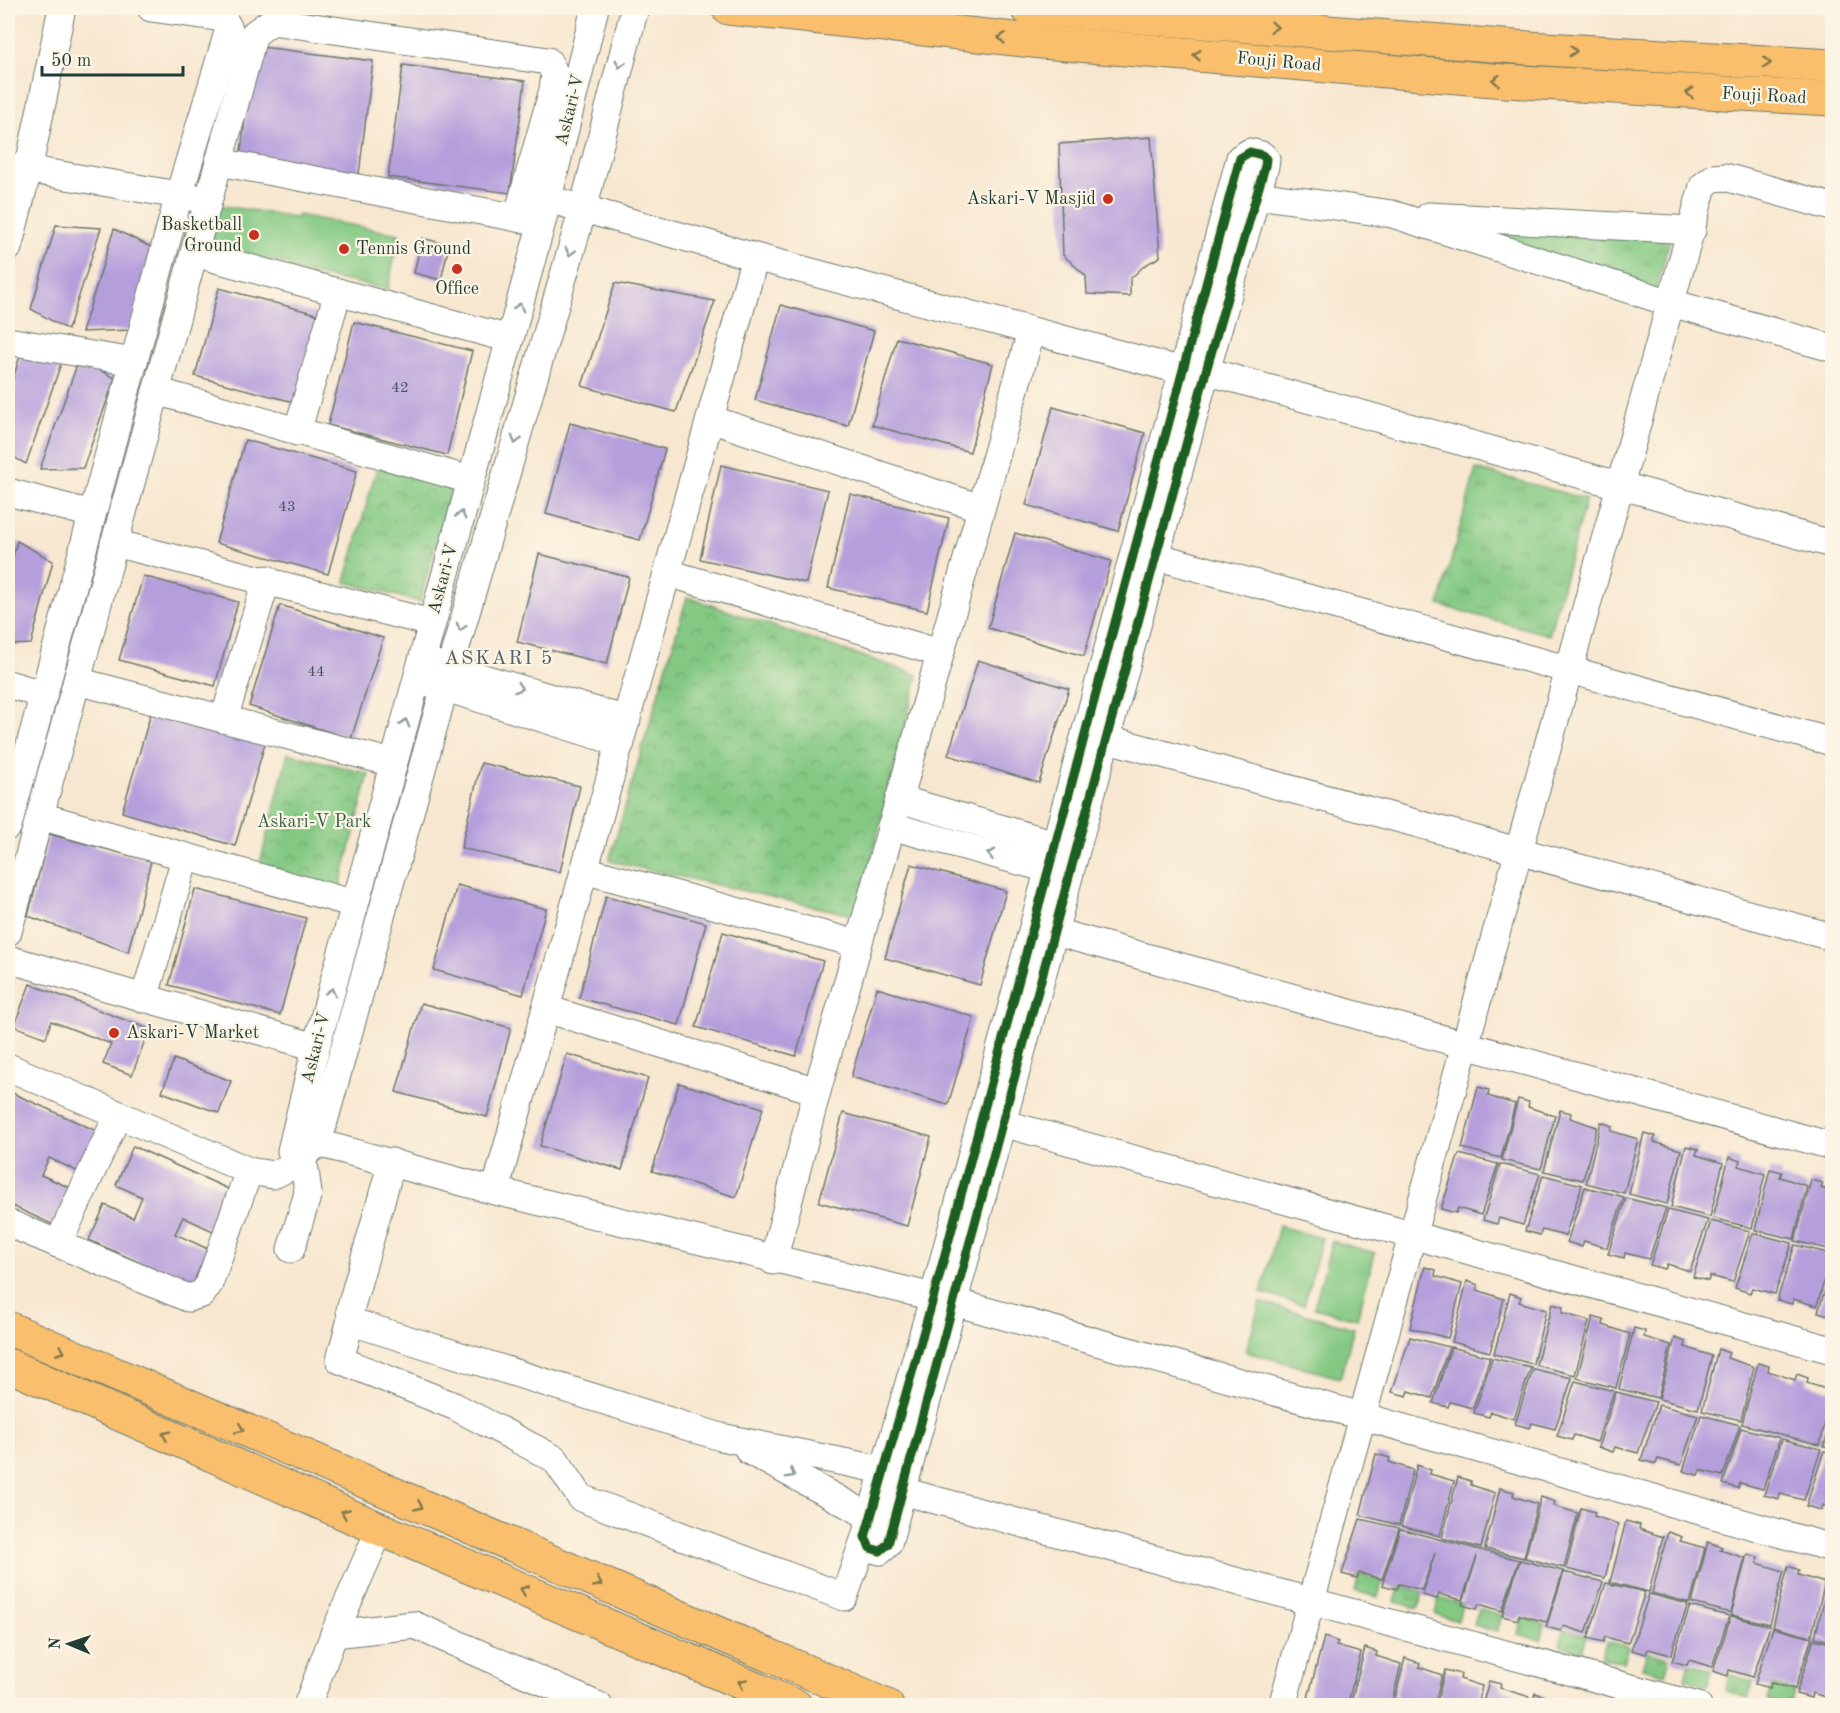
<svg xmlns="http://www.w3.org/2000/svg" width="1840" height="1713" viewBox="0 0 1840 1713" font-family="'Old Standard TT',serif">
<defs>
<pattern id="grass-tufts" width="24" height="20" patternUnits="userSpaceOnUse" patternTransform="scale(1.5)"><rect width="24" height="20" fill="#84c983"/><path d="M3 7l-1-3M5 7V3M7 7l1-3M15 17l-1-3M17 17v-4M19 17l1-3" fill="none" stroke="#6ba46c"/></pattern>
<pattern id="park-crowns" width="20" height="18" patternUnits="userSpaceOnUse" patternTransform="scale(1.5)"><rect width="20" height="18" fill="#84c983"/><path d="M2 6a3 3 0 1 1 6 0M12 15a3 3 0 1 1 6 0" fill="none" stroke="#6ba46c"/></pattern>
</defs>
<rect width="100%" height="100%" fill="#fcf5e5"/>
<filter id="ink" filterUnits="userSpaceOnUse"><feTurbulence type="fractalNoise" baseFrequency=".0167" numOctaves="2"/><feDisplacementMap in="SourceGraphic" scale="12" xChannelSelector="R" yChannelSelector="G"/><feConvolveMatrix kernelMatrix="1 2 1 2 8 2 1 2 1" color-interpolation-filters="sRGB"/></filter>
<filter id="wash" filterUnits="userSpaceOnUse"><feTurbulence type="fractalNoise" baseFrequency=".008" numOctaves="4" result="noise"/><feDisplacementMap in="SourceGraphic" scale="24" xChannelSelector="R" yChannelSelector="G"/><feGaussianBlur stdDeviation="1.35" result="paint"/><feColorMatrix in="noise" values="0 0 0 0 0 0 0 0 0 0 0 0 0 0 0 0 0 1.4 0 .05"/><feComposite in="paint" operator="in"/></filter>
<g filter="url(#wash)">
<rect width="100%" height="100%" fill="#f8e7d0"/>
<g fill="url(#grass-tufts)" stroke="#52835c" stroke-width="1.5">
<polygon points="1451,223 1670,240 1656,289"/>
<polygon points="1476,469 1586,499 1549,635 1439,605"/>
<polygon points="1359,1575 1382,1581 1378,1597 1355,1591"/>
<polygon points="1400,1586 1423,1592 1418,1608 1395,1602"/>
<polygon points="1439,1598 1462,1604 1458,1621 1435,1614"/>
<polygon points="1479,1609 1502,1615 1497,1632 1474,1625"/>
<polygon points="1522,1618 1545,1624 1541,1640 1518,1634"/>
<polygon points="1564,1629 1587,1635 1582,1652 1560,1645"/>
<polygon points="1606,1641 1629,1647 1624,1663 1602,1657"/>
<polygon points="1647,1652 1670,1658 1665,1674 1642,1668"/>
<polygon points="1689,1663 1712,1670 1708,1686 1685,1679"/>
<polygon points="1730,1675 1753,1681 1748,1698 1725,1691"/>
<polygon points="1772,1685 1794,1691 1790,1705 1767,1701"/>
</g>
<g fill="url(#park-crowns)" stroke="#52835c" stroke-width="1.5">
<polygon points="377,467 451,487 420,602 345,582"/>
<polygon points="687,597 918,675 857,916 609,861"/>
<polygon points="288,753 369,774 339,891 258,871"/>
</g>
<g fill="#84c983" stroke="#52835c" stroke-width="1.5">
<polygon points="218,205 297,218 298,215 399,234 388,289 289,270 289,264 210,251"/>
<polygon points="1279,1226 1322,1238 1304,1305 1261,1293"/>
<polygon points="1332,1241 1375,1253 1357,1319 1314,1308"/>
<polygon points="1260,1302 1354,1328 1340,1378 1246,1352"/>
</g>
<g id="blocks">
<g fill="#b59edc">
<polygon points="254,46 373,61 359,174 240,159"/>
<polygon points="403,65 525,81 510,193 388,177"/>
<polygon points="1151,137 1160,257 1145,265 1130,279 1130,296 1087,294 1086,276 1063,255 1059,144"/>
<polygon points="56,225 101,228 68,330 31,309"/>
<polygon points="114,229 153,248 130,330 82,332"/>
<polygon points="422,238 449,245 441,280 414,273"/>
<polygon points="615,283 715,301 676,412 582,386"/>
<polygon points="219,288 324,316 301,404 195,376"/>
<polygon points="781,305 874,331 848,426 755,400"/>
<polygon points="354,322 472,351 447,455 328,425"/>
<polygon points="897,338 993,364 970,452 872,425"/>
<polygon points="64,355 26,464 8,454 8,394 20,356"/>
<polygon points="79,359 115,378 83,468 40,469"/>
<polygon points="1053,407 1145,433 1118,531 1026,505"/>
<polygon points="570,423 665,449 640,540 546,514"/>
<polygon points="245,440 357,471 328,574 216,543"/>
<polygon points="721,465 828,490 806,583 700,559"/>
<polygon points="850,494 949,518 927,611 828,588"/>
<polygon points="1015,533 1111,561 1084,656 988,628"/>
<polygon points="17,541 53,561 31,644 8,645 8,577"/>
<polygon points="539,554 629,577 607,664 517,642"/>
<polygon points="143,576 238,602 215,686 119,660"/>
<polygon points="280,605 383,638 351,739 249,706"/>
<polygon points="978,660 1069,689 1039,783 948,755"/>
<polygon points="153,706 266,740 235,846 122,812"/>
<polygon points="481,763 580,786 560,872 461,848"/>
<polygon points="49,834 151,861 128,952 28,916"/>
<polygon points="911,864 1006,891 980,985 885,958"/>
<polygon points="457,885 546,909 523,995 434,970"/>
<polygon points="195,889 306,918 280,1015 169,985"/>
<polygon points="606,896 706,923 679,1025 579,998"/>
<polygon points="723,932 823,961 796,1056 696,1027"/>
<polygon points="30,984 149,1029 132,1075 103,1064 111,1044 51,1021 46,1038 14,1026"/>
<polygon points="877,988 974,1017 948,1105 851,1077"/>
<polygon points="421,1003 511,1028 487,1117 396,1092"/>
<polygon points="567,1054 648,1078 622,1170 540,1146"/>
<polygon points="174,1059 231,1081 219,1113 162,1092"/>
<polygon points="679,1083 763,1108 736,1197 652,1171"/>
<polygon points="1478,1087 1489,1090 1488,1096 1515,1104 1501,1158 1462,1148"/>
<polygon points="8,1091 101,1133 83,1174 49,1158 41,1175 75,1190 58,1227 8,1204"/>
<polygon points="1518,1099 1529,1102 1528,1107 1555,1116 1541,1169 1502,1160"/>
<polygon points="1560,1110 1571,1113 1570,1118 1597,1127 1583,1180 1544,1171"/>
<polygon points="843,1113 931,1137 907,1226 819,1202"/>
<polygon points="1601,1122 1612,1126 1611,1131 1638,1139 1624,1193 1586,1183"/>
<polygon points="1644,1133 1655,1136 1654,1142 1681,1150 1667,1204 1629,1194"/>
<polygon points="133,1146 235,1192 217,1233 183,1217 175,1234 208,1249 192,1286 89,1240 105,1205 133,1218 142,1197 116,1185"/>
<polygon points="1686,1146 1698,1149 1696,1155 1723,1163 1710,1217 1671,1207"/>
<polygon points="1459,1154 1498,1164 1481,1215 1458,1208 1456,1213 1441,1209"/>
<polygon points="1729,1157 1740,1161 1739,1166 1765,1174 1752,1228 1713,1218"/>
<polygon points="1500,1164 1540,1174 1523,1225 1499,1218 1497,1224 1483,1220"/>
<polygon points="1770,1169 1782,1172 1780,1177 1807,1186 1794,1239 1755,1230"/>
<polygon points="1543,1175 1582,1185 1565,1236 1542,1230 1540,1235 1525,1231"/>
<polygon points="1811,1180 1823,1183 1821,1188 1832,1192 1832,1250 1795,1241"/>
<polygon points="1585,1187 1624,1197 1607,1248 1584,1241 1582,1247 1567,1242"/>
<polygon points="1626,1198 1666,1208 1649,1259 1625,1253 1624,1258 1608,1254"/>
<polygon points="1668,1210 1708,1220 1690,1271 1667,1264 1665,1269 1650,1265"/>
<polygon points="1711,1221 1750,1231 1733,1282 1710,1276 1708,1281 1693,1277"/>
<polygon points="1753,1233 1792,1243 1775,1294 1752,1288 1750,1293 1735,1288"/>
<polygon points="1795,1245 1832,1254 1817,1306 1793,1299 1792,1304 1777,1300"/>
<polygon points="1425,1267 1436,1270 1435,1276 1462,1284 1448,1338 1410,1328"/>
<polygon points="1832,1269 1832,1316 1818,1312"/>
<polygon points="1467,1281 1478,1285 1477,1290 1504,1299 1490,1352 1452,1342"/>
<polygon points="1510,1293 1521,1297 1519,1302 1546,1310 1533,1364 1494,1354"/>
<polygon points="1552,1304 1563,1307 1562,1313 1589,1321 1575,1375 1536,1365"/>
<polygon points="1593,1317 1604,1320 1603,1325 1630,1334 1616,1388 1577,1378"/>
<polygon points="1634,1328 1645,1331 1644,1337 1671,1345 1658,1398 1619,1389"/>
<polygon points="1410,1337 1449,1347 1432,1398 1409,1391 1407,1396 1392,1392"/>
<polygon points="1675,1338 1686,1342 1685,1347 1712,1356 1698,1409 1659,1399"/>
<polygon points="1451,1347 1490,1357 1473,1408 1450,1402 1448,1407 1433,1403"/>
<polygon points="1718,1349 1729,1353 1727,1358 1754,1367 1741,1420 1702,1411"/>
<polygon points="1492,1358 1531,1367 1514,1419 1491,1412 1489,1417 1474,1413"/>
<polygon points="1758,1363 1769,1366 1768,1371 1795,1380 1797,1374 1808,1378 1807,1383 1832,1391 1820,1445 1742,1424"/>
<polygon points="1533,1369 1572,1378 1555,1429 1532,1423 1530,1428 1515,1424"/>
<polygon points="1575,1381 1614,1391 1597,1442 1574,1435 1572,1440 1557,1436"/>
<polygon points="1616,1392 1656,1402 1638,1453 1615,1447 1613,1452 1598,1447"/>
<polygon points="1659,1405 1698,1415 1681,1465 1658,1459 1656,1464 1641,1460"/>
<polygon points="1701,1415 1740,1425 1723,1476 1700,1470 1698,1475 1683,1471"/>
<polygon points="1832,1417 1832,1449 1824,1447"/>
<polygon points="1741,1428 1780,1438 1763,1489 1740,1483 1738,1488 1723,1484"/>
<polygon points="1782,1439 1821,1449 1804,1500 1780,1494 1779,1499 1764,1495"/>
<polygon points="1824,1451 1832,1453 1832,1508 1823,1505 1821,1510 1806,1506"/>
<polygon points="1376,1454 1390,1458 1389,1462 1413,1470 1399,1525 1360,1515"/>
<polygon points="1417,1465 1431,1470 1430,1474 1454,1481 1440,1536 1401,1526"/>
<polygon points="1458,1477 1471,1481 1471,1485 1495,1493 1481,1548 1442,1538"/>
<polygon points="1500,1488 1514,1492 1513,1496 1537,1504 1524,1558 1485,1549"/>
<polygon points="1541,1497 1555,1502 1554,1506 1578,1513 1564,1568 1525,1558"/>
<polygon points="1581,1508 1595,1512 1594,1516 1618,1524 1605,1578 1566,1569"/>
<polygon points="1360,1519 1399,1528 1382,1579 1359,1573 1357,1578 1342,1574"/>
<polygon points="1626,1521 1640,1525 1639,1529 1663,1537 1649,1592 1610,1582"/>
<polygon points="1400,1529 1519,1560 1502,1611 1479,1604 1477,1609 1462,1605 1477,1556 1462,1600 1439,1594 1437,1599 1422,1595 1435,1553 1422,1590 1399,1584 1397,1589 1382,1585"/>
<polygon points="1668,1532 1682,1537 1680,1541 1705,1548 1690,1603 1652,1593"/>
<polygon points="1708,1542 1722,1547 1720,1550 1745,1558 1731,1613 1692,1603"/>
<polygon points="1747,1554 1758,1557 1757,1563 1784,1571 1770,1624 1731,1615"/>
<polygon points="1520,1560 1563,1571 1547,1622 1519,1615 1518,1620 1502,1616"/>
<polygon points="1788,1566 1799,1570 1798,1575 1825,1583 1811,1637 1773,1627"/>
<polygon points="1564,1572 1603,1582 1586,1633 1563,1626 1561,1631 1546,1627"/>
<polygon points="1830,1576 1832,1577 1832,1642 1815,1637"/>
<polygon points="1606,1583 1645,1592 1628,1643 1605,1637 1603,1642 1588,1638"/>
<polygon points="1649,1594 1688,1604 1671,1655 1648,1649 1646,1654 1631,1650"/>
<polygon points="1690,1606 1729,1616 1712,1667 1689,1660 1687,1665 1672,1661"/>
<polygon points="1731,1616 1770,1626 1753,1677 1729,1670 1728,1676 1713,1671"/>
<polygon points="1773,1628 1812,1638 1795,1689 1771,1683 1770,1688 1755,1684"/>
<polygon points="1324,1637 1338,1642 1336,1646 1361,1653 1347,1706 1308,1698"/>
<polygon points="1814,1639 1832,1643 1832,1699 1812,1693 1811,1698 1796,1694"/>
<polygon points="1365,1648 1377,1652 1376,1656 1401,1664 1391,1706 1350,1706"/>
<polygon points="1405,1658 1420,1663 1419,1667 1442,1675 1434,1706 1393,1706"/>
<polygon points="1445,1670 1461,1674 1460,1679 1482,1686 1478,1706 1436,1706"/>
<polygon points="1489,1681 1501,1684 1500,1688 1530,1697 1528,1706 1482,1706"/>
<polygon points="1535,1693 1547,1697 1546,1701 1559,1706 1532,1706"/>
</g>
</g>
</g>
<g filter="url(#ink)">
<use href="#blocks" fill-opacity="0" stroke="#6b786b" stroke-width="1.5"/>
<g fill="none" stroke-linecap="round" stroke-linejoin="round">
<g stroke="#6b786b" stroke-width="29">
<g id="minor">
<polygon points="1250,152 1262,155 1266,159 1265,166 1206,371 888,1544 880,1551 870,1548 865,1537 933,1299 1240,158"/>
<polyline points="219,162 534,221"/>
<polyline points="8,166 196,198"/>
<polyline points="1256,195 1392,214 1671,303 1832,348"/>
<polyline points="548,199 755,257 1183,371 1206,371 1832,544"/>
<polyline points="1429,216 1692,230"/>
<polyline points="8,248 28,170 62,8"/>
<polyline points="194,253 510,339"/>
<polyline points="8,341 134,362"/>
<polyline points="156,391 470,480"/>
<polyline points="710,419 981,508"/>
<polyline points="297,432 338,292"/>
<polyline points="8,492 92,514"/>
<polyline points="114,543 432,623"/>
<polyline points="1155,556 1832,742"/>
<polyline points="668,573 940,653"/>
<polyline points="432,663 627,720"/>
<polyline points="77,681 393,763"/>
<polyline points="427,682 621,743"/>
<polyline points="8,684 41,694"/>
<polyline points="224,719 267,579"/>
<polyline points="1108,739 1832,937"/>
<polyline points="899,799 1055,844"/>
<polyline points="40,816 355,904"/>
<polyline points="8,826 179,195 229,29 223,18 151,8"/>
<polyline points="891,826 1048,869"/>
<polyline points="584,870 858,944"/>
<polyline points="8,932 254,34 272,21 548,61 555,74 553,90 517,218"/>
<polyline points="1055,932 1832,1146"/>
<polyline points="8,959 316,1047"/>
<polyline points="144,999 185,858"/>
<polyline points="546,1009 817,1091"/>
<polyline points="8,1067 249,1171 273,1175 290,1167"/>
<polyline points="1002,1123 1832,1350"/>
<polyline points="318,1143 450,668 583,209 635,8"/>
<polyline points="291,1151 316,1047 542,222 595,8"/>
<polyline points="308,1152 318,1143 495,1191 954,1302 1832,1548"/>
<polyline points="392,1162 350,1310 351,1319 340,1360 454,1406 555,1459 581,1498 844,1597 865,1537"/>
<polyline points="495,1191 755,257"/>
<polyline points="8,1223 188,1298 202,1294 209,1284 249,1171"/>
<polyline points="58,1244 118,1115"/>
<polyline points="291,1249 308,1193 305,1170"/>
<polyline points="773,1261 817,1091 1031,332"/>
<polyline points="351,1319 358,1324 721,1437 883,1470"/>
<polyline points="749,1451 871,1517"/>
<polyline points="902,1491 1698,1706"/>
<polyline points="334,1634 414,1625 599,1706"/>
<polyline points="307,1706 334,1634 380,1529"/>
<polyline points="1282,1706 1703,186 1713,178 1725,177 1832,207"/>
</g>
</g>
<g stroke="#6b786b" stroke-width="35">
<g id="major">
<polyline points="728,8 1042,42 1505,81 1832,99"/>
<polyline points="1027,8 1528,48 1832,66"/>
</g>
</g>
<g stroke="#6b786b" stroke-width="35">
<g id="highway">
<polyline points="8,1328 887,1706"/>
<polyline points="8,1365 380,1529 796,1706"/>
</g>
</g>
<use href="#minor" stroke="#fff" stroke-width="27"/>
<use href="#major" stroke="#f9bf6d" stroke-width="33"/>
<use href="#highway" stroke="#f9bf6d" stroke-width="33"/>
<g stroke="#fcf5e5" stroke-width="13">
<polygon id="cycleway" points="1250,152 1262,155 1266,159 1265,166 1206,371 888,1544 880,1551 870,1548 865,1537 933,1299 1240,158"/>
</g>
<use href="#cycleway" stroke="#1b5e20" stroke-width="9"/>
</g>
<defs><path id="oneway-chevron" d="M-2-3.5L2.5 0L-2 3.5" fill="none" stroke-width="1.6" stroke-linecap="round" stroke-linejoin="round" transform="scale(1.5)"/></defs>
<g stroke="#81784e">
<use href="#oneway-chevron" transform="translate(1274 27) rotate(5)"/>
<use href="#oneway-chevron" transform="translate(1002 38) rotate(-174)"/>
<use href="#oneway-chevron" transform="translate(1573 51) rotate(4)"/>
<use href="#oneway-chevron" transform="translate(1197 55) rotate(-175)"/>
<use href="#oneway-chevron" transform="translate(1767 63) rotate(3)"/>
<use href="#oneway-chevron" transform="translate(1496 80) rotate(-175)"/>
<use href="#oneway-chevron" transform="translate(1690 93) rotate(-176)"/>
<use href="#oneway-chevron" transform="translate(61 1351) rotate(23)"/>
<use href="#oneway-chevron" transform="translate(240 1429) rotate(23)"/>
<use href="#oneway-chevron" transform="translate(166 1435) rotate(-156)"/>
<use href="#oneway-chevron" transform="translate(419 1506) rotate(23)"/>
<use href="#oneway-chevron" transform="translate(345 1513) rotate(-156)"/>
<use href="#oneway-chevron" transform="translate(598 1583) rotate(23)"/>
<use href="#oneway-chevron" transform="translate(524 1590) rotate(-157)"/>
<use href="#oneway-chevron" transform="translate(742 1683) rotate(-157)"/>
</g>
<g stroke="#8f9e9a">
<use href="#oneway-chevron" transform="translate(620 64) rotate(105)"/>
<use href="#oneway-chevron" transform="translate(570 252) rotate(106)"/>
<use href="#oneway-chevron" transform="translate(519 307) rotate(-74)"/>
<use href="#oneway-chevron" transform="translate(516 440) rotate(106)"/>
<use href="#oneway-chevron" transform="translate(461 515) rotate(-75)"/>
<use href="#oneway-chevron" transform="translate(461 627) rotate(106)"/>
<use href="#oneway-chevron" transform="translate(519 688) rotate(16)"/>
<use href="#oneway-chevron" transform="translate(405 723) rotate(-74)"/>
<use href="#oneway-chevron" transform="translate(991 854) rotate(-165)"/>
<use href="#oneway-chevron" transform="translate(331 992) rotate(-75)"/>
<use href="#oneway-chevron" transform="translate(791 1474) rotate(28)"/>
</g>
</g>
<g fill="#c8321e" stroke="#fcf5e5" stroke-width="2">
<circle cx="1108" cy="199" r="6"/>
<circle cx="254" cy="235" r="6"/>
<circle cx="344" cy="249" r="6"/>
<circle cx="457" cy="269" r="6"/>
<circle cx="114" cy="1033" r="6"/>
</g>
<g text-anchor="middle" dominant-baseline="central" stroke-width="4.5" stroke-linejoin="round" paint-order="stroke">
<g font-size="15" fill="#44555e">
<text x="400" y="388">42</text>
<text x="287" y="507">43</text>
<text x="316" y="672">44</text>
</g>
<g font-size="18" fill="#1f3d34" stroke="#fcf5e5">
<text transform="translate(1279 62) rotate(5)">Fouji Road</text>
<text transform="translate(1764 96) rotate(3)">Fouji Road</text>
<text transform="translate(570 110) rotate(-76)">Askari-V</text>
<text transform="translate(443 579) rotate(-75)">Askari-V</text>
<text transform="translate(316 1048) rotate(-76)">Askari-V</text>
</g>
<g font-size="18" fill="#1f3d34" stroke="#fcf5e5" text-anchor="end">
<text x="1096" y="199">Askari-V Masjid</text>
<text x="242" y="225">Basketball<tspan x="242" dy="21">Ground</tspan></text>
<text x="356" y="249" text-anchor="start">Tennis Ground</text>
<text x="457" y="289" text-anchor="middle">Office</text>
<text x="126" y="1033" text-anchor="start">Askari-V Market</text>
</g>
<g font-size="18" fill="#386048" stroke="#fcf5e5">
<text x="314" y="822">Askari-V Park</text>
</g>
<g font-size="20" letter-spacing="1.5" fill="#545f6f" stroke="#fcf5e5">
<text x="499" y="659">ASKARI 5</text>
</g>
</g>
<rect width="1840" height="1713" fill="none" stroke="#fcf5e5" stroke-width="30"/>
<g transform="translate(69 1644) rotate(272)" stroke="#fcf5e5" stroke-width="4.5" paint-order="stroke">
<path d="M0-4.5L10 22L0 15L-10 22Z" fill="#1f3d34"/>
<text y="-9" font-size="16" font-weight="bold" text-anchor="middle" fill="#1f3d34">N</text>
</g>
<path d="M42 66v9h141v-9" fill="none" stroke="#1f3d34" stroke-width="3"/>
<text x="51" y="66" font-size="18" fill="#1f3d34" stroke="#fcf5e5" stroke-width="4.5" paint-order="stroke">50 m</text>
</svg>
